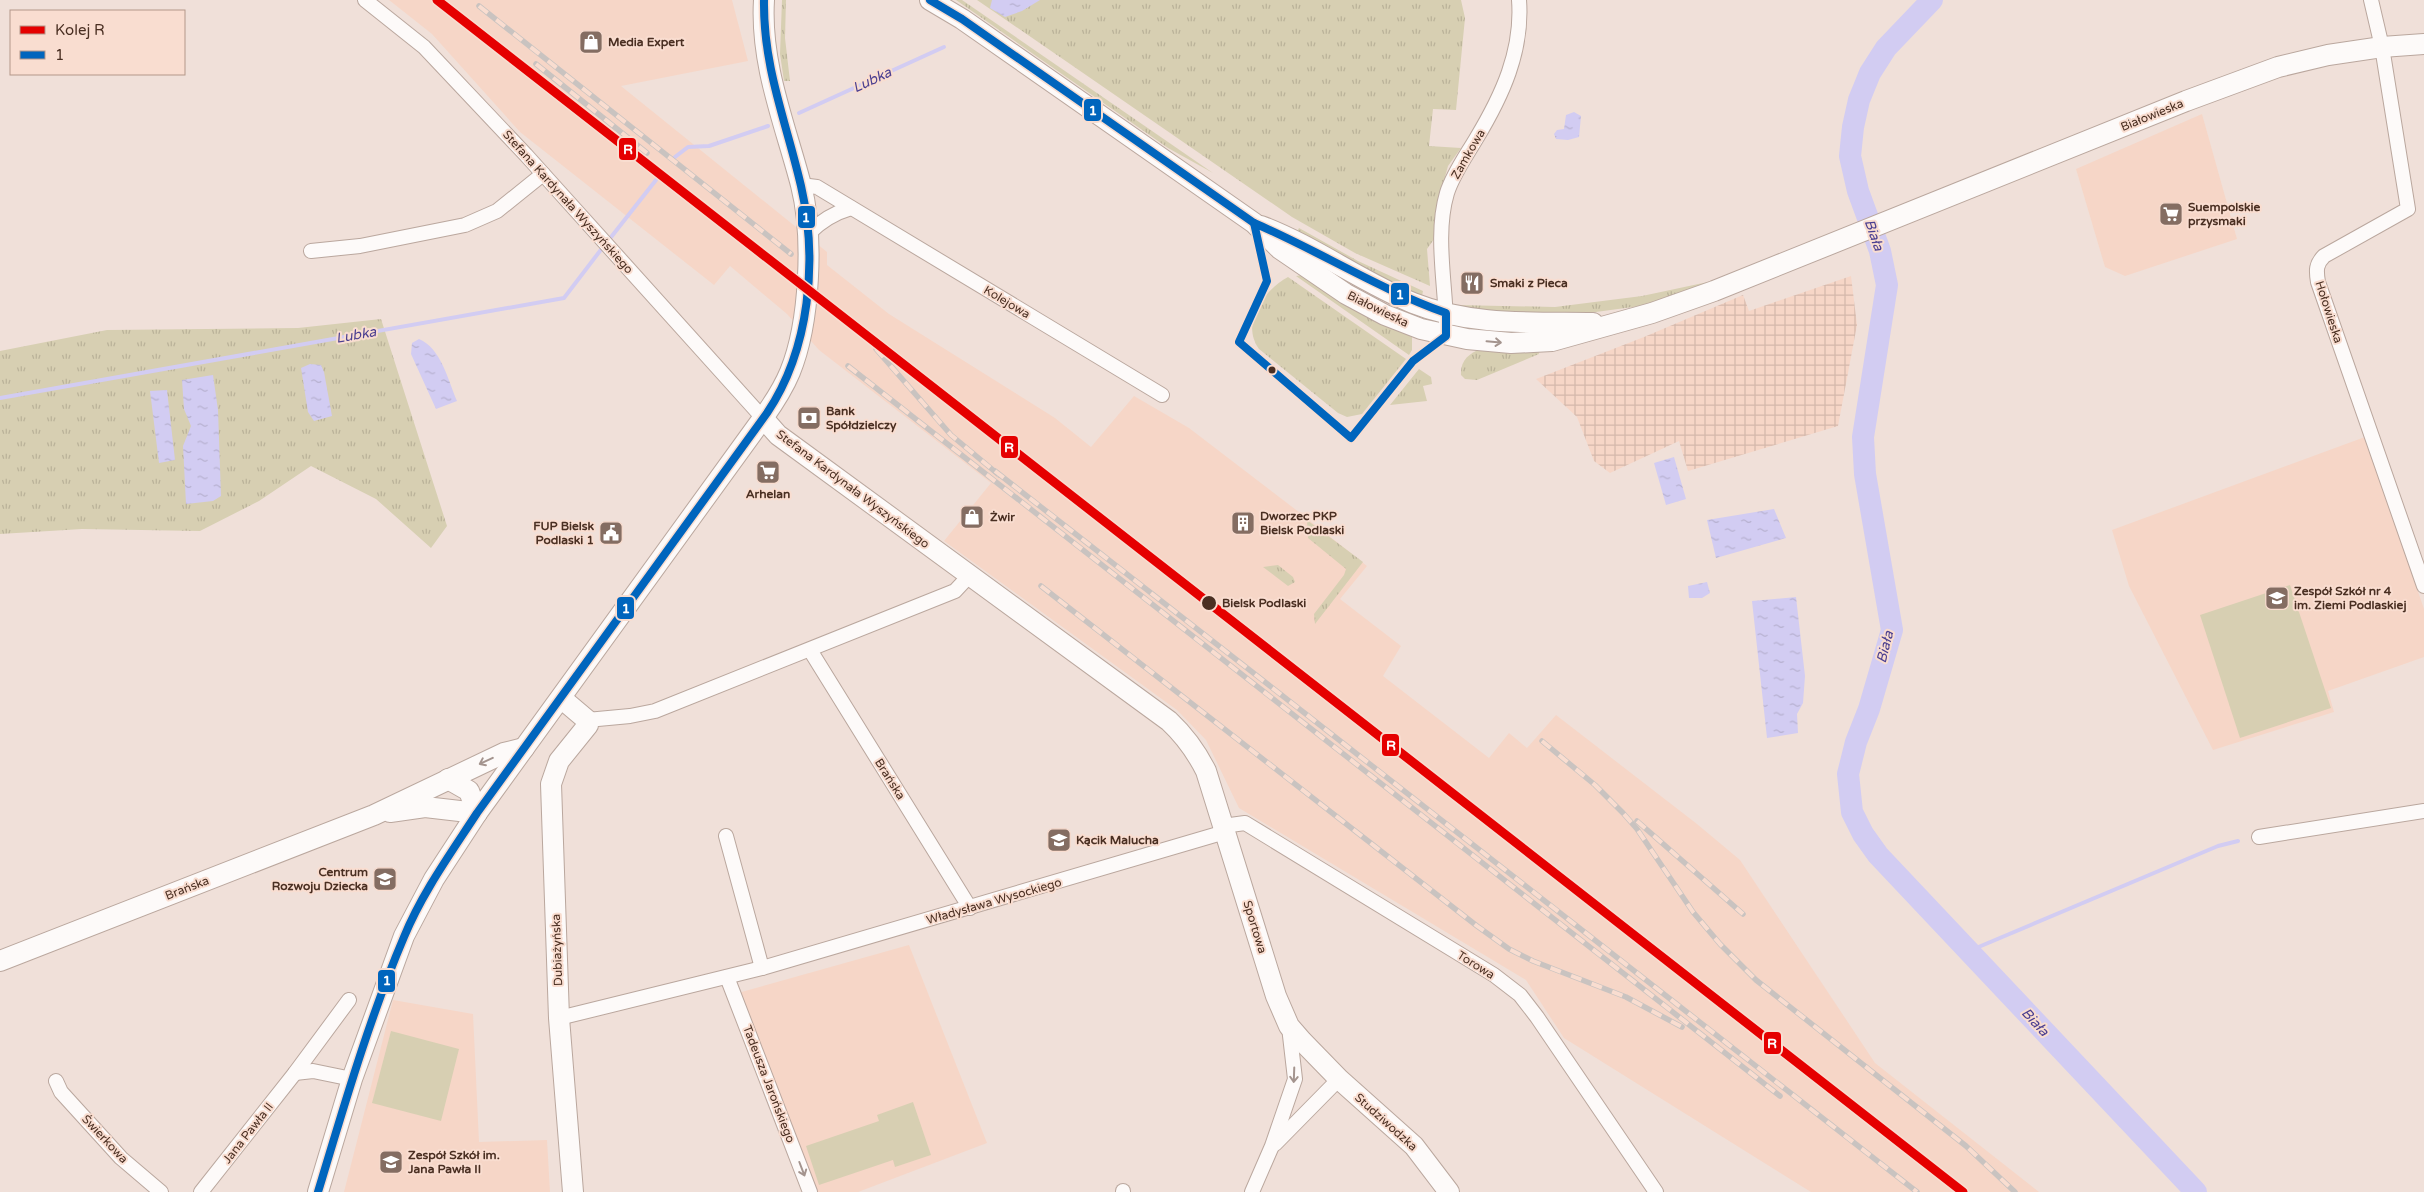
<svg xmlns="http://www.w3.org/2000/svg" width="2424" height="1192" viewBox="0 0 2424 1192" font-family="'Varela Round',sans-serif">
<defs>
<pattern id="industrial-grid" width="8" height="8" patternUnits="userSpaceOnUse" patternTransform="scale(1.25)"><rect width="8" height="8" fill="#f6d6c7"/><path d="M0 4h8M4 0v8" fill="none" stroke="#d4b8ab"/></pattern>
<pattern id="grass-tufts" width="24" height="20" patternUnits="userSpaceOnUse" patternTransform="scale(1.25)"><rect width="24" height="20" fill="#d7cfb2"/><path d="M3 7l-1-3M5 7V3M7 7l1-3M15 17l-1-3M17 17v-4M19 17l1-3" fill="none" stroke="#bab299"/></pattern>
<pattern id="water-ripples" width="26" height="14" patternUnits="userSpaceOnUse" patternTransform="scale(1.25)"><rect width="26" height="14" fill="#d2ccf2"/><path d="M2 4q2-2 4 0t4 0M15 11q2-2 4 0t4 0" fill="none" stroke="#b6b0cf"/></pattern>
</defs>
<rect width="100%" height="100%" fill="#f0e0d9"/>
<g fill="#f6d6c7">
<polygon points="389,0 732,0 748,61 621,86 827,252 827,265 889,314 1055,418 1091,447 1134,396 1189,428 1304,516 1367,566 1340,599 1401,646 1383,676 1489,758 1509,733 1527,748 1556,715 1697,824 1740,860 1875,1063 2039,1192 1811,1192 1564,1038 1526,980 1239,808 1206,740 1177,710 944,541 991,483 819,350 787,314 730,266 714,285 520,132 432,34"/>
<polygon points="2202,114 2237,239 2125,276 2105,267 2076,169"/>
<polygon points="2365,437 2424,609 2424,657 2328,691 2334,712 2213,750 2129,586 2112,530"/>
<polygon points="909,945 987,1143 858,1192 814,1192 738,993"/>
<polygon points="393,1000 473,1014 479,1142 547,1140 550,1192 344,1192"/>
</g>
<polygon fill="url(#industrial-grid)" points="1851,276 1857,325 1838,426 1688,471 1679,441 1610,473 1594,461 1577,417 1536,379 1644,337 1743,295 1749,311"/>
<g fill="url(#grass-tufts)">
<polygon points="782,0 786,0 785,38 790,81 784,81 780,54"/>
<polygon points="956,0 962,0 1213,173 1168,148"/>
<polygon points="977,0 1461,0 1465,18 1456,110 1433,109 1429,146 1461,148 1448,166 1439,199 1437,235 1427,249 1430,286 1355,253 1292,217"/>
<polygon points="1299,228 1358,261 1423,291 1422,296 1388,282 1297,232"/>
<polygon points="1303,275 1356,309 1412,337 1412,350 1409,355 1296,276"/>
<path d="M1288 277 1406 359 1362 414 1347 417 1338 413 1259 349C1240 323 1264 290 1288 277Z"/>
<polygon points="1722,279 1664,301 1633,307 1581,314 1541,316 1460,308 1456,305 1555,307 1642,296"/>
<polygon points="381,319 447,526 431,548 376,499 311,466 259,501 200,531 82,529 0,534 0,351 107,330 298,328"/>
<path d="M1481 349H1538L1539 354 1477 380 1465 379 1461 375C1460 361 1469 353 1481 349Z"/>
<polygon points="1419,369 1431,377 1432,384 1423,386 1427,401 1390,405"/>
<polygon points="1307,520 1363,562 1315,624 1314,614 1344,575 1346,569 1308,538"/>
<polygon points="1278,565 1293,577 1295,582 1288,586 1263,567"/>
</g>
<g fill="#d7cfb2">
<polygon points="2290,585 2331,708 2240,738 2200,615"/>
<polygon points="391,1031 459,1049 441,1121 372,1103"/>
<polygon points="913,1102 931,1155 895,1167 893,1160 819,1185 806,1146 879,1121 877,1115"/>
</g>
<g fill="url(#water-ripples)">
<polygon points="992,0 1040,0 1022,11 1005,17 990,8"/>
<polygon points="1574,112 1581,116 1579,137 1568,140 1556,139 1554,134 1557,130 1564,129 1566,115"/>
<path d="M419 339C441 348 448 380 457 401L436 409 411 354 412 343Z"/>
<polygon points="310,364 321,365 324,372 332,416 314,421 308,412 301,368"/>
<polygon points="213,375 218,410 221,496 213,501 186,504 183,446 191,426 184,409 182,380"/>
<polygon points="167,390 175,460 159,463 150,391"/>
<polygon points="1674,457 1686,499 1666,505 1654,463"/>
<polygon points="1774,509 1786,538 1716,558 1707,520"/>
<polygon points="1707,582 1710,593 1702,598 1689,598 1688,586"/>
<polygon points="1796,597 1805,676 1803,703 1797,714 1798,733 1767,738 1752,601"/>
</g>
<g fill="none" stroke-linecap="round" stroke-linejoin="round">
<g stroke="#d2ccf2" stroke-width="4">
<polyline points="799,113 944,47"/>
<polyline points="675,157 688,147 709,146 768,126"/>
<polyline points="608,241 656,180"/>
<polyline points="0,398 564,298 603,247"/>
<polyline points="1969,951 2218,846 2238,841"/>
</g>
<polyline stroke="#d2ccf2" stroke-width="22" points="1932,0 1886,48 1870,73 1859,100 1853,127 1850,156 1858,191 1880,251 1887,285 1863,437 1865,474 1892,630 1869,709 1856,742 1848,774 1852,812 1863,834 1878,855 2196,1192"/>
<g stroke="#baa79e" stroke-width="16">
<g id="street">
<polyline points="365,0 424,47 526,155 763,418"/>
<path d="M2371 0 2382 47 2408 209 2324 256C2316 264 2316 270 2318 282L2424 586"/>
<polyline points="801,185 817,187 1162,395"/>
<path d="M809 233C821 221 834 213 851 208"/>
<polyline points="311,251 360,246 465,225 497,211 543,174"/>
<path d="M1446 322C1445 281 1435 233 1447 193 1453 174 1466 156 1476 139 1502 96 1523 51 1519 0"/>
<polyline points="810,650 970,908"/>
<polyline points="587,720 630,716 655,711 955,591 969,576"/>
<polyline points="1223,826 1245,823 1494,975 1520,995 1537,1017 1656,1192"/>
<polyline points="726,836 762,968"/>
<polyline points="2259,837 2424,811"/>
<polyline points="727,977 810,1192"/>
<polyline points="559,1018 762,968 1225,832"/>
<polyline points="295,1073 313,1071 352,1079"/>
<polyline points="56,1081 61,1092 121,1158 161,1192"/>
<polyline points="1275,1144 1339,1079"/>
<polyline points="1123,1191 1123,1192"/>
<polyline points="201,1192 295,1073 349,1000"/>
<polyline points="1252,1192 1272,1146 1295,1079 1289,1027"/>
</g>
</g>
<g stroke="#baa79e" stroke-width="22">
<g id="secondary">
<polyline points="930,0 962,19 1254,223 1280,249 1346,294 1385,315 1421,329 1467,339 1511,343 1552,341 1652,313 1714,291 2186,101 2278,67 2328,55 2382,47 2424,44"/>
<path d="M1261 226C1314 246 1360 281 1413 303 1470 326 1533 322 1593 323"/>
<path d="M763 418 778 435 1169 721C1185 736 1196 751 1206 771L1276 996 1289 1026 1302 1041 1339 1079 1414 1146 1449 1192"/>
<polyline points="561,698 587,720 588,725 559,761 551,784 559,1018 573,1192"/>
<polyline points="448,779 469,791 477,813"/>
<polyline points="390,812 425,807 477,813"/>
<polyline points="0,961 374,815 504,753 524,748"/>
<path d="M318 1192 352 1079 404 936 434 879 477 813 763 418C773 404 783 389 790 372 810 323 814 236 801 185 785 124 760 64 764 0"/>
</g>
</g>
<use href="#street" stroke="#fdfaf9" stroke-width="14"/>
<use href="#secondary" stroke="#fdfaf9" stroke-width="20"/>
<g stroke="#c9c3c0" stroke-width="5.5">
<g id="rail">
<polyline points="479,6 791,254"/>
<polyline points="536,64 647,153"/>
<polyline points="876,349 951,435 999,475"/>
<polyline points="848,366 1780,1096"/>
<polyline points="995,471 1917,1192"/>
<polyline points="1041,586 1477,926 1509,949 1533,961 1626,997 1682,1027"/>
<polyline points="1542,741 1595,785 1623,813 1637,829 1693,912 1720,944 1756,980 1966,1146 2015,1192"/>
<polyline points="1637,821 1743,914"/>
</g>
</g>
<use href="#rail" stroke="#f9ddd0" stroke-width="4" stroke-dasharray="11" stroke-linecap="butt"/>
<g stroke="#f9ddd0" stroke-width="11">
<g id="bus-1">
<polyline points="930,0 962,19 1254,223"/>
<path d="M1254 223C1319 251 1379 289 1446 313V336L1413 361 1351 438 1239 342 1267 281Z"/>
<path d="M318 1192C344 1106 369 1019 404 937 422 893 451 853 477 813L767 413C810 349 818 260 801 186 786 121 763 67 764 0"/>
</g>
</g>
<use href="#bus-1" stroke="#0065bd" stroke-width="8"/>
<g stroke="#f9ddd0" stroke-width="12">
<polyline id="rail-1" points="437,0 1963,1192"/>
</g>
<use href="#rail-1" stroke="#e50000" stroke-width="9"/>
</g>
<defs><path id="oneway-shaft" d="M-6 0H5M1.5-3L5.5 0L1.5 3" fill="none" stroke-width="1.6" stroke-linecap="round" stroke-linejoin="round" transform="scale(1.25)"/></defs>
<g stroke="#a4948e">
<use href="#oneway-shaft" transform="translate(1494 342) rotate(5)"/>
<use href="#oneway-shaft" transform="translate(486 761) rotate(155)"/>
<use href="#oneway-shaft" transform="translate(1294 1075) rotate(92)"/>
<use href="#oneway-shaft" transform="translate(802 1169) rotate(69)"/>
</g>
<defs>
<g id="shop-square" transform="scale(1.25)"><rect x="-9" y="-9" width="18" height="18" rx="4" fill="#846d62" stroke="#f9ddd0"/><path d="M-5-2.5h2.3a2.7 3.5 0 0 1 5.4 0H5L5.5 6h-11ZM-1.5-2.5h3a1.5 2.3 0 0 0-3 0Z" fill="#fff"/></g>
<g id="supermarket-square" transform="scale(1.25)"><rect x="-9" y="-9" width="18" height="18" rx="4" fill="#846d62" stroke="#f9ddd0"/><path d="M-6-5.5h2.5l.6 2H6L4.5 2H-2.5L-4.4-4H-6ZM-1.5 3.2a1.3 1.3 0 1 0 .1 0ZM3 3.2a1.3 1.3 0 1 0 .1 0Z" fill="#fff"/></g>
<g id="restaurant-square" transform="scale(1.25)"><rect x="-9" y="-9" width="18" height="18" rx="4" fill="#846d62" stroke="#f9ddd0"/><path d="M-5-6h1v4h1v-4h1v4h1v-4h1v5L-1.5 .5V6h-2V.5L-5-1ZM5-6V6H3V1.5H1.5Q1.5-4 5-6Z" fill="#fff"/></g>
<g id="bank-square" transform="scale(1.25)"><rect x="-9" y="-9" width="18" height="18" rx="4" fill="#846d62" stroke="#f9ddd0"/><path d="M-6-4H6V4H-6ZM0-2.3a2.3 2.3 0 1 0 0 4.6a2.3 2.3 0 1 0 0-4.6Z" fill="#fff"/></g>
<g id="building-square" transform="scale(1.25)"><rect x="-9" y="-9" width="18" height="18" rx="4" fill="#846d62" stroke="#f9ddd0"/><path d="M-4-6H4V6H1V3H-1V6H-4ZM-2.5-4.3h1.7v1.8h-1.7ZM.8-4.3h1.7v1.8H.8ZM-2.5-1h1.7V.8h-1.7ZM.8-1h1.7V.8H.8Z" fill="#fff"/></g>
<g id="civic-square" transform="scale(1.25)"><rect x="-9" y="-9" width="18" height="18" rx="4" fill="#846d62" stroke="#f9ddd0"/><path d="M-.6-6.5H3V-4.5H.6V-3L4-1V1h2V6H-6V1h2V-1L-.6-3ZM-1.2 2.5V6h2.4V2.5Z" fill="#fff"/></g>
<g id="school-square" transform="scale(1.25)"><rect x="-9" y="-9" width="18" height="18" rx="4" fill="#846d62" stroke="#f9ddd0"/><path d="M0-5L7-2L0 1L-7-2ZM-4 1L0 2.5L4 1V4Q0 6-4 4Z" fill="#fff"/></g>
</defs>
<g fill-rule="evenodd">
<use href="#shop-square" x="591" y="42"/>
<use href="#supermarket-square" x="2171" y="214"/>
<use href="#restaurant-square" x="1472" y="283"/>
<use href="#bank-square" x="809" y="418"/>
<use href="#supermarket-square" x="768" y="472"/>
<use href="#shop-square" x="972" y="517"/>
<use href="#building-square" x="1243" y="523"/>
<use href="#civic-square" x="611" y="533"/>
<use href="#school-square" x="2277" y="598"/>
<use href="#school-square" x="1059" y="840"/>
<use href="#school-square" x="385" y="879"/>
<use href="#school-square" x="391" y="1162"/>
</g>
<g fill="#4a2f22" stroke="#f9ddd0" stroke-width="2">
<circle cx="1272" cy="370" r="4.5"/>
<circle cx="1209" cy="603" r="8"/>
</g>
<g text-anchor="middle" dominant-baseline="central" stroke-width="4" stroke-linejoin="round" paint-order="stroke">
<g font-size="12" font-weight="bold" fill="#4a2f22" stroke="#f9ddd0" text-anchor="start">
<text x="608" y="42">Media Expert</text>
<text x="2188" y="207">Suempolskie<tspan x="2188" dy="14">przysmaki</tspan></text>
<text x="1490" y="283">Smaki z Pieca</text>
<text x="826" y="411">Bank<tspan x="826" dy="14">Spółdzielczy</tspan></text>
<text x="768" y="494" text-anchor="middle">Arhelan</text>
<text x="1260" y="516">Dworzec PKP<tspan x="1260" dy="14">Bielsk Podlaski</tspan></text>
<text x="990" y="517">Żwir</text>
<text x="594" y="526" text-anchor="end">FUP Bielsk<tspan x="594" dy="14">Podlaski 1</tspan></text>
<text x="2294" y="591">Zespół Szkół nr 4<tspan x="2294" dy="14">im. Ziemi Podlaskiej</tspan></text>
<text x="1076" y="840">Kącik Malucha</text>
<text x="368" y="872" text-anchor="end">Centrum<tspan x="368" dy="14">Rozwoju Dziecka</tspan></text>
<text x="408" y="1155">Zespół Szkół im.<tspan x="408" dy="14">Jana Pawła II</tspan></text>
</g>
<g font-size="12" fill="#4a2f22" stroke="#f9ddd0">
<text transform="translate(2152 115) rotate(-22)">Białowieska</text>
<text transform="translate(1468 154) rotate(-60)">Zamkowa</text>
<text transform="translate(568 202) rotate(48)">Stefana Kardynała Wyszyńskiego</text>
<text transform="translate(1007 302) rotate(31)">Kolejowa</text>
<text transform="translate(1378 309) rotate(26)">Białowieska</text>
<text transform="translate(2329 312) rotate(72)">Hołowieska</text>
<text transform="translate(853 489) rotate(37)">Stefana Kardynała Wyszyńskiego</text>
<text transform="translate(890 779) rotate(58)">Brańska</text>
<text transform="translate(187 888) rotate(-21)">Brańska</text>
<text transform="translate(994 901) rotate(-16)">Władysława Wysockiego</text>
<text transform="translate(1255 927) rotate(73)">Sportowa</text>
<text transform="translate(557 950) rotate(-92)">Dubiażyńska</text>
<text transform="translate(1476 965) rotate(32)">Torowa</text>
<text transform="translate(769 1084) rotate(69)">Tadeusza Jarońskiego</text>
<text transform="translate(1386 1122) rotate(42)">Studziwodzka</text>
<text transform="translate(248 1133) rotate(-52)">Jana Pawła II</text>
<text transform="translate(105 1139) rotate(47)">Świerkowa</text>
</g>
<g font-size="12" font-weight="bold" fill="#4a2f22" stroke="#f9ddd0" text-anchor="start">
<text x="1222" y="603">Bielsk Podlaski</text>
</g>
<g font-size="14" font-style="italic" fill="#4b3f90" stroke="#f9ddd0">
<text transform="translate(872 80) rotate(-25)">Lubka</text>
<text transform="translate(1874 235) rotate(71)">Biała</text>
<text transform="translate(356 335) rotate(-10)">Lubka</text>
<text transform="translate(1885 647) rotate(-76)">Biała</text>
<text transform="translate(2035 1022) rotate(47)">Biała</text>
</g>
</g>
<g stroke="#f9ddd0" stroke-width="2">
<rect x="1083" y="98" width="19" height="24" rx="5" fill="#0065bd"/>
<rect x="618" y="137" width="19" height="24" rx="5" fill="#e50000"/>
<rect x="797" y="205" width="19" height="24" rx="5" fill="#0065bd"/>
<rect x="1390" y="282" width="20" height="24" rx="5" fill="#0065bd"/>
<rect x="1000" y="435" width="19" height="24" rx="5" fill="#e50000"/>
<rect x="616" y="596" width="19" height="24" rx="5" fill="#0065bd"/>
<rect x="1381" y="733" width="19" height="24" rx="5" fill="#e50000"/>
<rect x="377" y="969" width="19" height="24" rx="5" fill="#0065bd"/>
<rect x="1763" y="1031" width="19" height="24" rx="5" fill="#e50000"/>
</g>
<g font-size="14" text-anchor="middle" font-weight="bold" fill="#fff">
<text x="1093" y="115">1</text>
<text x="628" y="154">R</text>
<text x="806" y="222">1</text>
<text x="1400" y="299">1</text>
<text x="1009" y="452">R</text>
<text x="626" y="613">1</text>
<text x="1391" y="750">R</text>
<text x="387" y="985">1</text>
<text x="1772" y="1048">R</text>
</g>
<rect x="10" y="10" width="175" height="65" fill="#f9ddd0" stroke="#b3978a"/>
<rect x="20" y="26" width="25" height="8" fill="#e50000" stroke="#b3978a"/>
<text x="55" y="35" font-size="15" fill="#4a2f22">Kolej R</text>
<rect x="20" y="51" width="25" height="8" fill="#0065bd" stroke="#b3978a"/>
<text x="55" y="60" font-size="15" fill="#4a2f22">1</text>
</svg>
